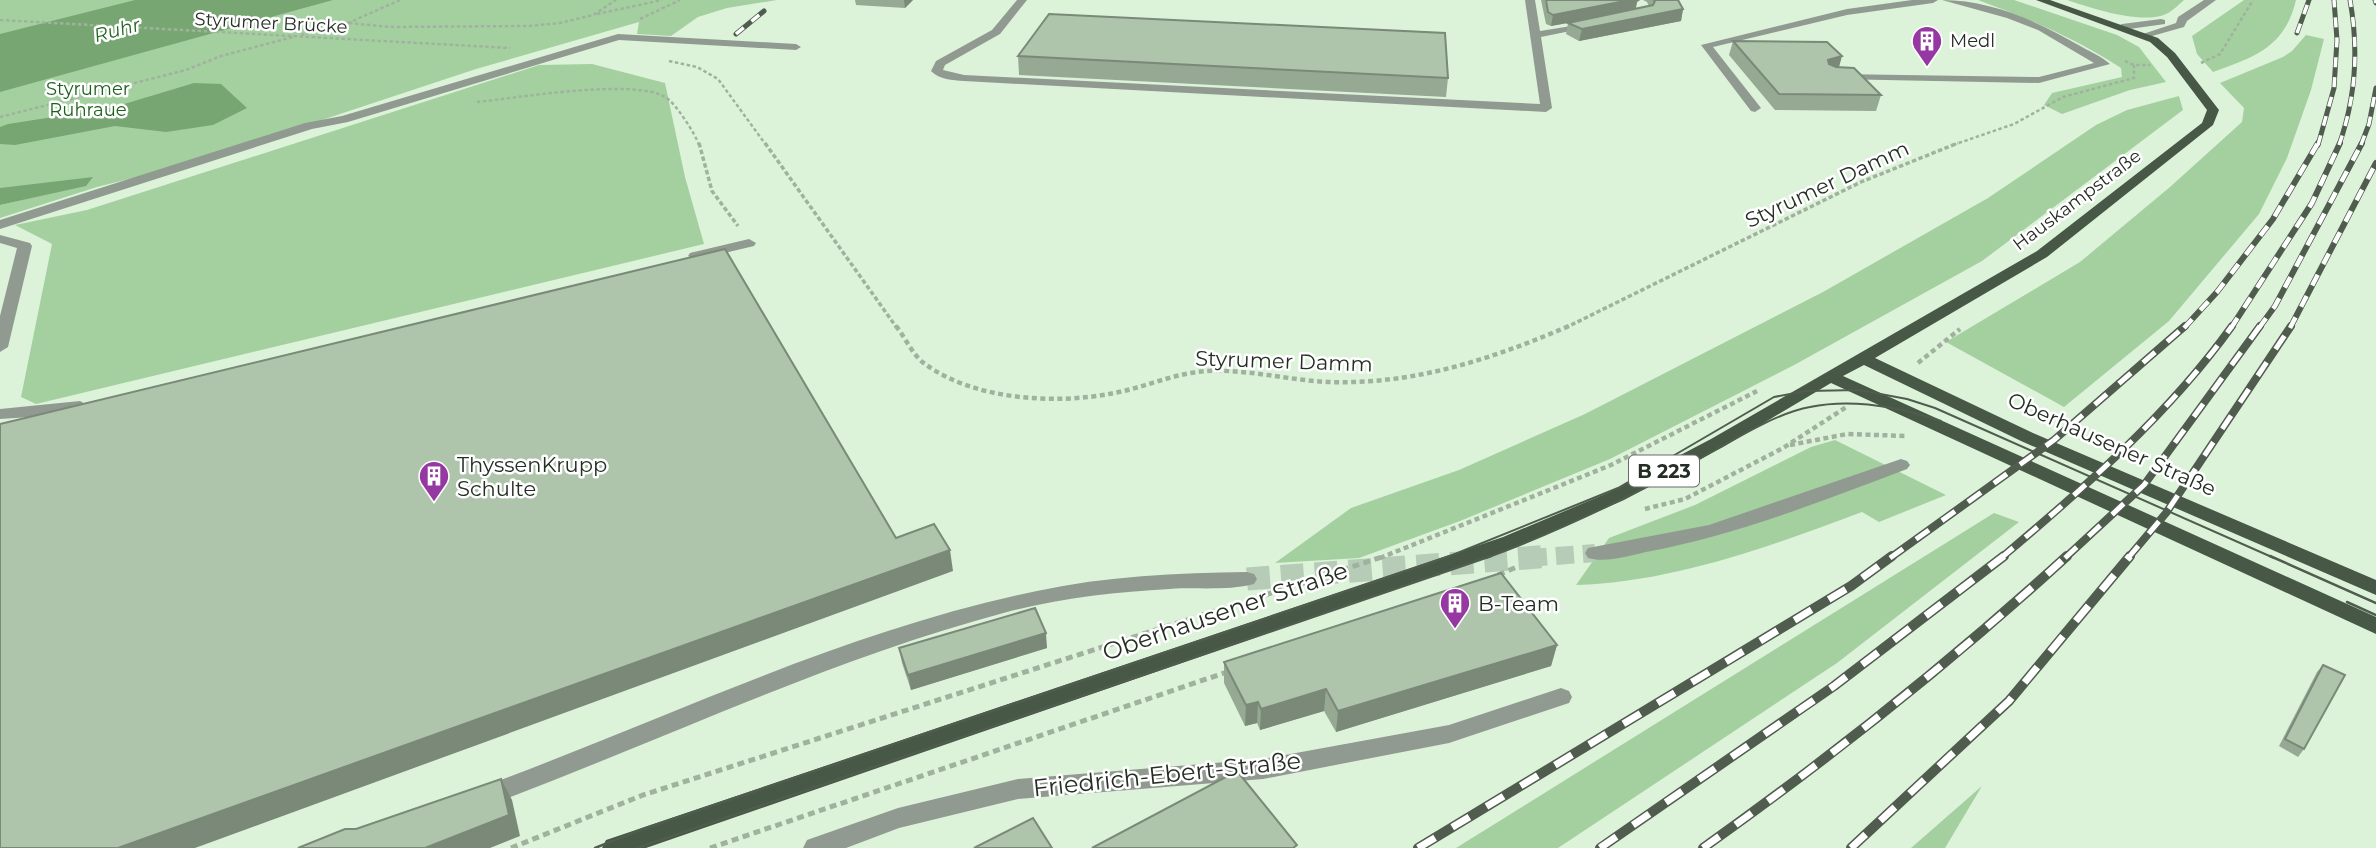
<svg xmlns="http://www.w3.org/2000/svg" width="2376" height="848" viewBox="0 0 2376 848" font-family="Montserrat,sans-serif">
<rect width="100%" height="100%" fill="#dcf3da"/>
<g fill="#a4d0a0">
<polygon points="0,0 777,0 727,8 698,17 671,36 637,34 639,22 476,69 189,164 97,187 0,218 0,205 55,192 0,197"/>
<path d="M1978 0H2014L2117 35 2139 47 2166 82 2130 90 2062 114 2044 105 2052 93 2122 77 2121 68C2075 38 2029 19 1978 0Z"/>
<path d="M2067 0H2184C2179 4 2173 11 2166 14 2142 25 2091 8 2067 0Z"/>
<path d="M2244 0H2296C2285 47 2255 57 2213 72L2197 54 2192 36Z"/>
<polygon points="2306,35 2324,39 2311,90 2287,158 2259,214 2169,321 2064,407 1946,342 2080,262 2170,187 2242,122 2244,108 2220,83 2283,57 2292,51"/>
<polygon points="592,64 665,83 685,177 704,244 36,404 21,397 52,244 15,225 87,210 539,65"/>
<polygon points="2179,96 2183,110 1982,261 1796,364 1610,459 1460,521 1359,558 1275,563 1351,508 1459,470 1585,414 1823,292 1988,198 2096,125 2127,110"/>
<path d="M1835 440 1946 495 1879 522 1862 512C1771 546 1674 582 1576 585L1609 538 1695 505 1811 447Z"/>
<polygon points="1994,513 2019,522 1837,663 1558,848 1456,848"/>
<polygon points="1982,786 1945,848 1911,848"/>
</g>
<g fill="#77a673">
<polygon points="135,0 333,0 0,92 0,34"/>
<polygon points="194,83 221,84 247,108 213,125 166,132 115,126 15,145 0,144 0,127 8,124 111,108"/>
<polygon points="93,177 86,186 0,205 0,188"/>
</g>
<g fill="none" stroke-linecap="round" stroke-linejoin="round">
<polyline stroke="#b7ccb6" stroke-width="18" stroke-dasharray="18 9" stroke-linecap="butt" points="1529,558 1595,553"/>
<polyline stroke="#b7ccb6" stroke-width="23" stroke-dasharray="23 11" stroke-linecap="butt" points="1247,579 1552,556"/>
<g stroke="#a0b29e" stroke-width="2.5" stroke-dasharray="3.5 2.5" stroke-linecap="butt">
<polyline points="597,14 662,0"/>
<polyline points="640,19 680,0"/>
<polyline points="0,20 510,48"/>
<polyline points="349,23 390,27 529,26 560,23 593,15 616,0"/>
<polyline points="301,35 348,23 400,0"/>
<polyline points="669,61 697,67 718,79 766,145"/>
<polyline points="2125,61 2134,65 2150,65"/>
<polyline points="2201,63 2220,54 2253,0"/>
<path d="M477 102C516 98 635 78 665 97 675 102 696 135 699 145"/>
<polyline points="0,117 186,70 221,56 293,37"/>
<polyline points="1953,145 2014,124 2063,97 2134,78 2134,65"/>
</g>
<g stroke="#a0b29e" stroke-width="3.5" stroke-dasharray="4.5 2.5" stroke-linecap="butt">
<polyline points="699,143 712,191 738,226"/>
<polyline points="765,143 897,328"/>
<polyline points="1565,328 1861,182 1958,143"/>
</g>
<g stroke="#a0b29e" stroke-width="4.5" stroke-dasharray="5 3.5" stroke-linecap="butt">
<path d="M896 326C905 337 913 356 925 364 974 400 1056 405 1114 393 1146 387 1175 373 1207 371 1247 369 1288 380 1328 382 1414 385 1492 359 1569 326"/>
<polyline points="1918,363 1960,329"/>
<polyline points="1790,445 1847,434 1906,436"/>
<polyline points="1645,509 1685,499 1783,448 1848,406"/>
<polyline points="1380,558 1611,465 1757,391"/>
</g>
<g stroke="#a0b29e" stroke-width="5" stroke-dasharray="7 4.5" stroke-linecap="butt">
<polyline points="1498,575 1519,566"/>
<polyline points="1265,595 1385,556"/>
<polyline points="511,848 643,795 1233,605"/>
<polyline points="710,848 1227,672"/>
</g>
<g fill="#919a90" fill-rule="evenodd">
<path d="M1017 0H1027L1000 34 945 65 943 70 964 75 1540 104 1525 0H1535L1540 31 1590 23 1595 26 1541 37 1552 108 1546 112 964 81C952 80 940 80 931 71L936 61 992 30Z"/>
<polygon points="1912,0 1938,0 1933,3 1847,15 1713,47 1761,108 1755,112 1751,111 1701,45 1847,9"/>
<path d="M1942 0C1992 0 2039 22 2082 47 2091 52 2102 57 2110 64L2039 83 1835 79 1833 77 1839 74 2039 77 2094 63 2038 30 2007 18Z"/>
<polygon points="2204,0 2216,0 2187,21 2184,27 2145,38 2140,35 2176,23 2178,17"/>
<polygon points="2161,19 2165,20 2165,24 2122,30 2117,27 2122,24"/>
<polygon points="618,34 796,44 801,47 796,50 619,40 348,122 312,129 0,229 0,220 305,123 342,116"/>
<polygon points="0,235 30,243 32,246 8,347 0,352 0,316 17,248 0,243"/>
<polygon points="749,239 756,243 754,246 695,260 688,256 690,253"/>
<polygon points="80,401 89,406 86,410 61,415 0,419 0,409"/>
<path d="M1901 459 1907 461 1910 465 1907 469C1822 501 1737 535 1646 552 1629 556 1605 563 1588 558L1585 553 1588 548 1709 525Z"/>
<path d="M1247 572 1254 574 1257 579 1254 584C1229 591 1196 587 1170 589 1115 592 1060 598 1007 612 830 659 663 740 492 804L483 807 474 804 471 797 474 790C660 722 842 631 1037 591 1106 576 1177 573 1247 572Z"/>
<polygon points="1561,688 1569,691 1572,697 1569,703 1449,743 1263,779 1018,799 899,828 846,848 803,848 807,840 898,808 1018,779 1263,759 1449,725"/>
</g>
<polygon fill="#485846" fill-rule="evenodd" points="2036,0 2050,0 2158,38 2175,53 2219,110 2213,125 2047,257 1875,358 2033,433 2376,580 2376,595 2021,441 1864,365 1843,376 2376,617 2376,634 1831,383 1723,447 1624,500 1517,547 646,848 602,848 606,840 615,837 1503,537 1610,492 1711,439 2037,251 2202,123 2207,110 2167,57 2150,42"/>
<g stroke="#4f5c4e" stroke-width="2">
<polyline points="1445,558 1618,488 1774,397 1806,391 1859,390 1907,399 1935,408 2274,558"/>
<path d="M1486 558C1555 533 1621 501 1685 467 1721 448 1771 414 1810 407 1854 398 1899 407 1941 421"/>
</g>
<g stroke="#4f5c4e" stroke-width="2.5">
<polyline points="2270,556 2376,603"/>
<polyline points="2347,602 2376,615"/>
<polyline points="595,848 643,829 1450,556"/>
<polyline points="637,848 1491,556"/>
</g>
<g stroke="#4f5c4e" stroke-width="5">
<g id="rail-far3">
<polyline points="2375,0 2376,3"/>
<polyline points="2297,33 2309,0"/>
<polyline points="736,34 764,11"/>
<polyline points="2318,145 2334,88 2337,40 2334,0"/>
<path d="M2339 145C2356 97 2359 50 2350 0"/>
<polyline points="2361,145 2369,124 2376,88"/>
</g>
</g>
<g stroke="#4f5c4e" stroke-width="6">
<g id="rail-far2">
<polyline points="2184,328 2217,292 2273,219 2318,143"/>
<polyline points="2231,328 2312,203 2340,143"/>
<polyline points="2259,328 2275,306 2362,143"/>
<polyline points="2290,328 2376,163"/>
</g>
</g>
<g stroke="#4f5c4e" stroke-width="8">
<g id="rail-far1">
<polyline points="1890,558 2054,440 2185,326"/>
<path d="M2001 558C2084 488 2169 414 2232 326"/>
<polyline points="2065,558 2144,485 2260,326"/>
<polyline points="2128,558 2166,513 2291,326"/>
</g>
</g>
<g stroke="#4f5c4e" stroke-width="10">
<g id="rail">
<polyline points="1418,848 1851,586 1892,556"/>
<polyline points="1600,848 1834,686 2004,556"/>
<path d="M1703 848C1830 758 1952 661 2067 556"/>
<polyline points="1851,848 2009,701 2130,556"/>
</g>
</g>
<use href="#rail-far3" stroke="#fff" stroke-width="3.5" stroke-dasharray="10" stroke-linecap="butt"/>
<use href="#rail-far2" stroke="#fff" stroke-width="4.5" stroke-dasharray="12" stroke-linecap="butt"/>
<use href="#rail-far1" stroke="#fff" stroke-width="5" stroke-dasharray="16" stroke-linecap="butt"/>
<use href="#rail" stroke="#fff" stroke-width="7" stroke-dasharray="20" stroke-linecap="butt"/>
</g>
<g fill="#96a993">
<polygon points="855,0 913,0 905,8 856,5"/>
<polygon points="1541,0 1640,0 1637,2 1636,9 1649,6 1647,2 1643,0 1678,0 1683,9 1681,21 1579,41 1566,34 1568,23 1551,26 1546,24"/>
<polygon points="1733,41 1839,67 1881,95 1876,111 1775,110 1729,55"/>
<polygon points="1018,56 1448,78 1446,97 1019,75"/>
<polygon points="1557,645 1551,666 1336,732 1324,711 1260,730 1257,723 1245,726 1224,683 1224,662"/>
<polygon points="899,648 1047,648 911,690 902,663"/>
<polygon points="2323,665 2304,749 2298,757 2279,746 2317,672"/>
</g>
<g fill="#7a8978">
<polygon points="904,0 913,0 905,8"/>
<polygon points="1630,0 1640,0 1637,2 1635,10 1551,26 1553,15"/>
<polygon points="1683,9 1681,21 1579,41 1582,29"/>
<polygon points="1842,56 1838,71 1824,75 1828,60"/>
<polygon points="950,550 953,571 195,848 118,848"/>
<polygon points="1046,633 1047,648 911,690 908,675"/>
<polygon points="1557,645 1551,666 1336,732 1338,711"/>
<polygon points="1326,689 1324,711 1260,730 1261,709"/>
<polygon points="1258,702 1257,723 1245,726 1246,705"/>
<polygon points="501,779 512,800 520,836 490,848 425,848"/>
</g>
<g fill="#aec4ab" stroke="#7a8978" stroke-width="2">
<polygon points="1546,0 1630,0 1553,15 1548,12"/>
<polygon points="1654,0 1678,0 1683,9 1582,29 1568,23 1653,5 1655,1"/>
<polygon points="1049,14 1445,33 1448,78 1018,56"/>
<polygon points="1733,41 1827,42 1842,56 1828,60 1829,64 1836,67 1854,68 1881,95 1779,94"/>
<polygon points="725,249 896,538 934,524 950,550 118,848 0,848 0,424"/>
<polygon points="1501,573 1557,645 1338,711 1326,689 1261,709 1258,702 1246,705 1224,662"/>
<polygon points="1035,608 1046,633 908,675 899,648"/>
<polygon points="2323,665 2345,675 2304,749 2285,739"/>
<polygon points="1237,771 1297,845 1293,848 1092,848"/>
<polygon points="501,779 509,815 425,848 298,848 345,829 356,829"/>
<polygon points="1033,818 1052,848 974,848"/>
</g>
<defs>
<g id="building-pin" transform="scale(1.575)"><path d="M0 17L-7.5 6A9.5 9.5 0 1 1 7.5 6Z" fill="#9538a2" stroke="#fff"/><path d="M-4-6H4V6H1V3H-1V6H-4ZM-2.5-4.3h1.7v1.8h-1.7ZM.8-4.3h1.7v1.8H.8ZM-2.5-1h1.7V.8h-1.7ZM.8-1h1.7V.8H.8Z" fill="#fff"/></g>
</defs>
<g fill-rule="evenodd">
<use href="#building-pin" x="1927" y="41"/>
<use href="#building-pin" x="434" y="476"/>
<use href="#building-pin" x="1455" y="603"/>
</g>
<g text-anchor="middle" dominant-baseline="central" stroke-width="5" stroke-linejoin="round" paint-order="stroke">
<g font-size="18" fill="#252e24" stroke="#fff">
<text transform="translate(271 23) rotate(3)">Styrumer Brücke</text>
<text transform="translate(2077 200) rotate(-37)">Hauskampstraße</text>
</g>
<g font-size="18" fill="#252e24" stroke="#fff" text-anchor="start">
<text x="1950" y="41">Medl</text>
</g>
<g font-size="18" fill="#1e5f1c" stroke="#fff">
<text x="88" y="89">Styrumer<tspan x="88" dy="21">Ruhraue</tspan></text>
</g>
<g font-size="19" font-style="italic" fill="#266724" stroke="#fff">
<text transform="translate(117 30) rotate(-15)">Ruhr</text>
</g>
<rect fill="#fff" stroke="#666d66" stroke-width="2" x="1629" y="455.5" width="70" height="31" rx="5"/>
<g font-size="19" font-weight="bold" fill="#252e24">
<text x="1664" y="471">B 223</text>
</g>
<g font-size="21" fill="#252e24" stroke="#fff">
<text transform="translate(1827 184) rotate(-25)">Styrumer Damm</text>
<text transform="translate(1284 361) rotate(2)">Styrumer Damm</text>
<text transform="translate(2112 444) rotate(24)">Oberhausener Straße</text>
</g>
<g font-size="21" fill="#252e24" stroke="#fff" text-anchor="start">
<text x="457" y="464">ThyssenKrupp<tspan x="457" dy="24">Schulte</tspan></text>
<text x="1478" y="603">B-Team</text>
</g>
<g font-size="24" fill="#252e24" stroke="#fff">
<text transform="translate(1225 611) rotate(-19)">Oberhausener Straße</text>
<text transform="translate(1167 774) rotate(-6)">Friedrich-Ebert-Straße</text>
</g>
</g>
</svg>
